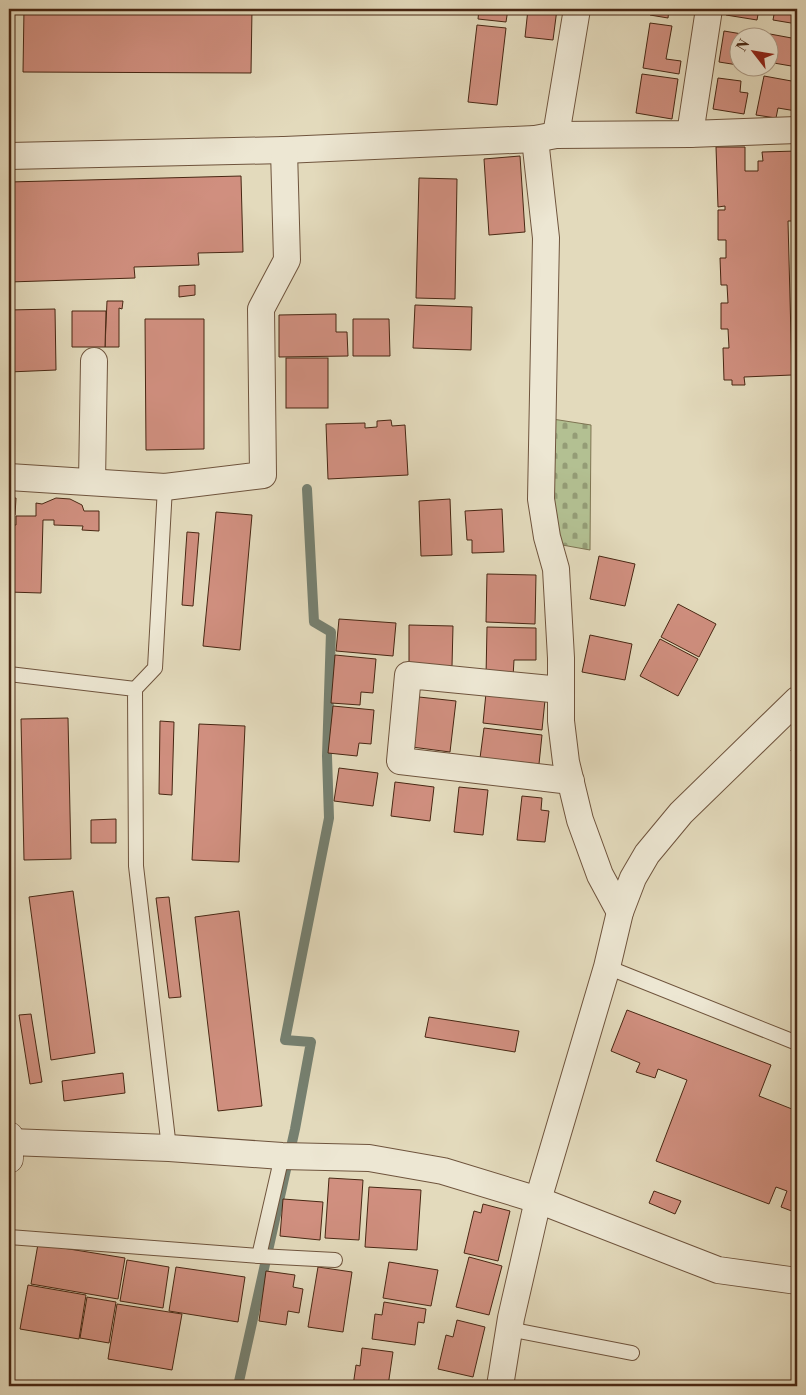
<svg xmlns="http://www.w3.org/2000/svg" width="806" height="1395" viewBox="0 0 806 1395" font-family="'Libre Bodoni',serif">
<defs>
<pattern id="cemetery-stones" width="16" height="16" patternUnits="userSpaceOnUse" patternTransform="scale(1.25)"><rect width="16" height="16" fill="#b3c092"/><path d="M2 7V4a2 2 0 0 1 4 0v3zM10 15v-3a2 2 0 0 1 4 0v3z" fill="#949c76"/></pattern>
</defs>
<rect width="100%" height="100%" fill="#e3dabc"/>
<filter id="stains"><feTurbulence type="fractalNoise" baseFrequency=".004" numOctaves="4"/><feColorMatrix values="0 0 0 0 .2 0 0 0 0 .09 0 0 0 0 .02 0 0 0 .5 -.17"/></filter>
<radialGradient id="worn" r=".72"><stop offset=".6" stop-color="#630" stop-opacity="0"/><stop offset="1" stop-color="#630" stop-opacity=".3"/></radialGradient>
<polygon fill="url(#cemetery-stones)" stroke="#7e7452" points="546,418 591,425 590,550 551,543"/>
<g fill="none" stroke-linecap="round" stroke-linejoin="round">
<polyline stroke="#768070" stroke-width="10" points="238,1386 295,1129 311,1042 285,1040 329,818 327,756 331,632 314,622 307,489"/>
</g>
<g fill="#d08f7f" stroke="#482713">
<polygon points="24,9 252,9 251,73 23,72"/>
<polygon points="479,9 508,9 506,22 478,19"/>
<polygon points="528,9 557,9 553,40 525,37"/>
<polygon points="651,9 669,9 668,18 650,15"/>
<polygon points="727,9 759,9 757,20 726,15"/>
<polygon points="775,9 797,9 797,24 773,20"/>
<polygon points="650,23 672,26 666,59 681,61 679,74 643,68"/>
<polygon points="477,25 506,28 497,105 468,102"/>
<polygon points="724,31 748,35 747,38 738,38 738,65 719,62"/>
<polygon points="770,34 797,39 797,67 768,62"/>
<polygon points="642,74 678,79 672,119 636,113"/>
<polygon points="764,76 797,82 796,111 778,108 776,118 756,115"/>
<polygon points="718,78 741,81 740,92 748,93 744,114 713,109"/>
<polygon points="716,147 745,147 745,171 758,171 758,161 763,161 762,152 797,151 797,221 788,221 792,375 744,377 745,385 732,385 732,380 724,380 723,348 729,348 728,329 721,329 721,303 728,303 727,285 721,285 720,258 726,258 726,240 718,240 718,210 725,210 725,206 718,207"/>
<polygon points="520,156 525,232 489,235 484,159"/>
<polygon points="241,176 243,252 198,253 199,265 134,267 135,278 9,282 9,182"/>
<polygon points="419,178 457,179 455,299 416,298"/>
<polygon points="195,285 195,295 179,297 179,286"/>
<polygon points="107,301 123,301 122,309 119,308 119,347 105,347"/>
<polygon points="415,305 472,307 471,350 413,348"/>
<polygon points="55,309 56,370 9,372 9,310"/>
<polygon points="72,311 106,311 105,347 72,347"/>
<polygon points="336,314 336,332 347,332 348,356 279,357 279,315"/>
<polygon points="145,319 204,319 204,449 146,450"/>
<polygon points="353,319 389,319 390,356 353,356"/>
<rect x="286" y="358" width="42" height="50"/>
<polygon points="391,420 392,426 405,425 408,475 328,479 326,424 365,423 365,428 377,427 377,421"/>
<polygon points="9,498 16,498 15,515 9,514"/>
<polygon points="56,498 70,499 82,505 84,511 99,511 99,531 82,530 83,526 54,525 54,520 43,520 41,593 9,592 9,525 16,525 16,516 36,516 36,503 42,504"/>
<polygon points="450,499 452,555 421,556 419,501"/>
<polygon points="502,509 504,552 472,553 472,540 467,540 465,511"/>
<polygon points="216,512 252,515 240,650 203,646"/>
<polygon points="187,532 199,533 193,606 182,605"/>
<polygon points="599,556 635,564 625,606 590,599"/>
<polygon points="487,574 536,575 535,624 486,622"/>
<polygon points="678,604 716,624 699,657 661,637"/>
<polygon points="339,619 396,623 393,656 336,651"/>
<polygon points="409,625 453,626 452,666 409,665"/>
<polygon points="487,627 536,628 536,660 514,660 513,677 486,676"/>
<polygon points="590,635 632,644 625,680 582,672"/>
<polygon points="660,639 698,659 678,696 640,676"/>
<polygon points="335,655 376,659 373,693 361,692 360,705 331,703"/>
<polygon points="486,693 545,700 542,730 483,723"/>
<polygon points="419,697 456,701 450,752 412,747"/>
<polygon points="333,706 374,710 371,744 359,743 357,756 328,753"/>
<polygon points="68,718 71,859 24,860 21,719"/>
<polygon points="160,721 174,722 172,795 159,794"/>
<polygon points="199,724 245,726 239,862 192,860"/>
<polygon points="484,728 542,735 539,764 480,758"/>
<polygon points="797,737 797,754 791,751"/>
<polygon points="339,768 378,773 373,806 334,801"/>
<polygon points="395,782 434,787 430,821 391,816"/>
<polygon points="459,787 488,790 483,835 454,832"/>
<polygon points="522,796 542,798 541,810 549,811 545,842 517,840"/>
<polygon points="116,819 116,843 91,843 91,820"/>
<polygon points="73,891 95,1053 51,1060 29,897"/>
<polygon points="169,897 181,997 169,998 156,898"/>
<polygon points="239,911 262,1106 218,1111 195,917"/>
<polygon points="627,1010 771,1065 759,1096 797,1111 797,1213 781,1207 787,1191 776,1187 769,1204 656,1161 687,1080 658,1069 655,1078 636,1072 640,1063 611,1051"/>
<polygon points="31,1014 42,1082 30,1084 19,1015"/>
<polygon points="429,1017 519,1031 515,1052 425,1037"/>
<polygon points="123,1073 125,1093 64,1101 62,1081"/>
<polygon points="329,1178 363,1180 359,1240 325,1238"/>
<polygon points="369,1187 421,1190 417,1250 365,1247"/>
<polygon points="654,1191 681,1201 675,1214 649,1203"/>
<polygon points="283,1199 323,1202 320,1240 280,1236"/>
<polygon points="483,1204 510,1211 498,1261 464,1253 474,1211 481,1213"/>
<polygon points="38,1244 125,1258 118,1299 31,1284"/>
<polygon points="469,1257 502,1266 489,1315 456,1307"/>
<polygon points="127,1260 169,1267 163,1308 120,1301"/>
<polygon points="389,1262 438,1270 431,1306 383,1298"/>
<polygon points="176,1267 245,1277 238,1322 169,1311"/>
<polygon points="318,1267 352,1272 343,1332 308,1327"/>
<polygon points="266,1271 295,1275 293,1287 303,1289 299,1313 288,1311 286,1325 259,1321"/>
<polygon points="28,1285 86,1295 79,1339 20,1329"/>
<polygon points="87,1297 116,1302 109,1343 80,1338"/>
<polygon points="384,1302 426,1309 424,1323 418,1322 415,1345 372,1339 375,1314 382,1315"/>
<polygon points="117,1304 182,1314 172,1370 108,1359"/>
<polygon points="457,1320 485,1327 473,1377 438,1369 446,1335 453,1337"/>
<polygon points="362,1348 393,1352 388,1386 353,1386 356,1365 360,1366"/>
<polygon points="453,1381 477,1386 452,1386"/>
</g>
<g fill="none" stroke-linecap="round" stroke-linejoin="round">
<g stroke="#6f543d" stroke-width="16">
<g id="lane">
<polyline points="9,674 135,689 136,866 169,1148"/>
<polyline points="135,689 155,668 165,487"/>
<polyline points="607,967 797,1043"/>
<polyline points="282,1156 259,1256 335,1260"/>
<polyline points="9,1237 259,1256"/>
<polyline points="509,1329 632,1353"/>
</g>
</g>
<g stroke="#6f543d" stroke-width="28">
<g id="street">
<polyline points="690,134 709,9"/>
<polyline points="556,135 577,9"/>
<polyline points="535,139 546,238 541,499 547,537 556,569 561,658 561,721 566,762 580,820 600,875 620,912"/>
<polyline points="9,156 284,150 535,139 556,135 690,134 797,130"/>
<polyline points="9,477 165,487 263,475 261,309 287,260 284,150"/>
<polyline points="92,482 94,361"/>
<polyline points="561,690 408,675 400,761 571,781"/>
<polyline points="10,1142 169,1148 282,1156 369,1158 443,1171 538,1200 718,1270 797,1281"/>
<polyline points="500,1386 511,1318 538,1200 607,967 620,912 633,878 647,854 681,813 797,700"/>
</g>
</g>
<g stroke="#482713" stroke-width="29">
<polyline id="secondary" points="9,1136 9,1159"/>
</g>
<use href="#lane" stroke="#ede7d3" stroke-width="14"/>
<use href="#street" stroke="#ede7d3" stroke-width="26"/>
<use href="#secondary" stroke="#ede7d3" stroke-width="28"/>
</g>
<rect width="806" height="1395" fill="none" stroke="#e3dabc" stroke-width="30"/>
<rect x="10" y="10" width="786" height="1375" fill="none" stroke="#482713" stroke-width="2.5"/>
<rect x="15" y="15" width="776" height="1365" fill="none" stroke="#482713"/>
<g transform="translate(754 52) rotate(301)"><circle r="24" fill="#ede7d3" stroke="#ab9a86"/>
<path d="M0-4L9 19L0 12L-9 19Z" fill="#8f2418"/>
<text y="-8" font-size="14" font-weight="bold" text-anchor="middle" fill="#482713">N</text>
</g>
<rect width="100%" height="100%" filter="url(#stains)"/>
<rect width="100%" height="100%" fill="url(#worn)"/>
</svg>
